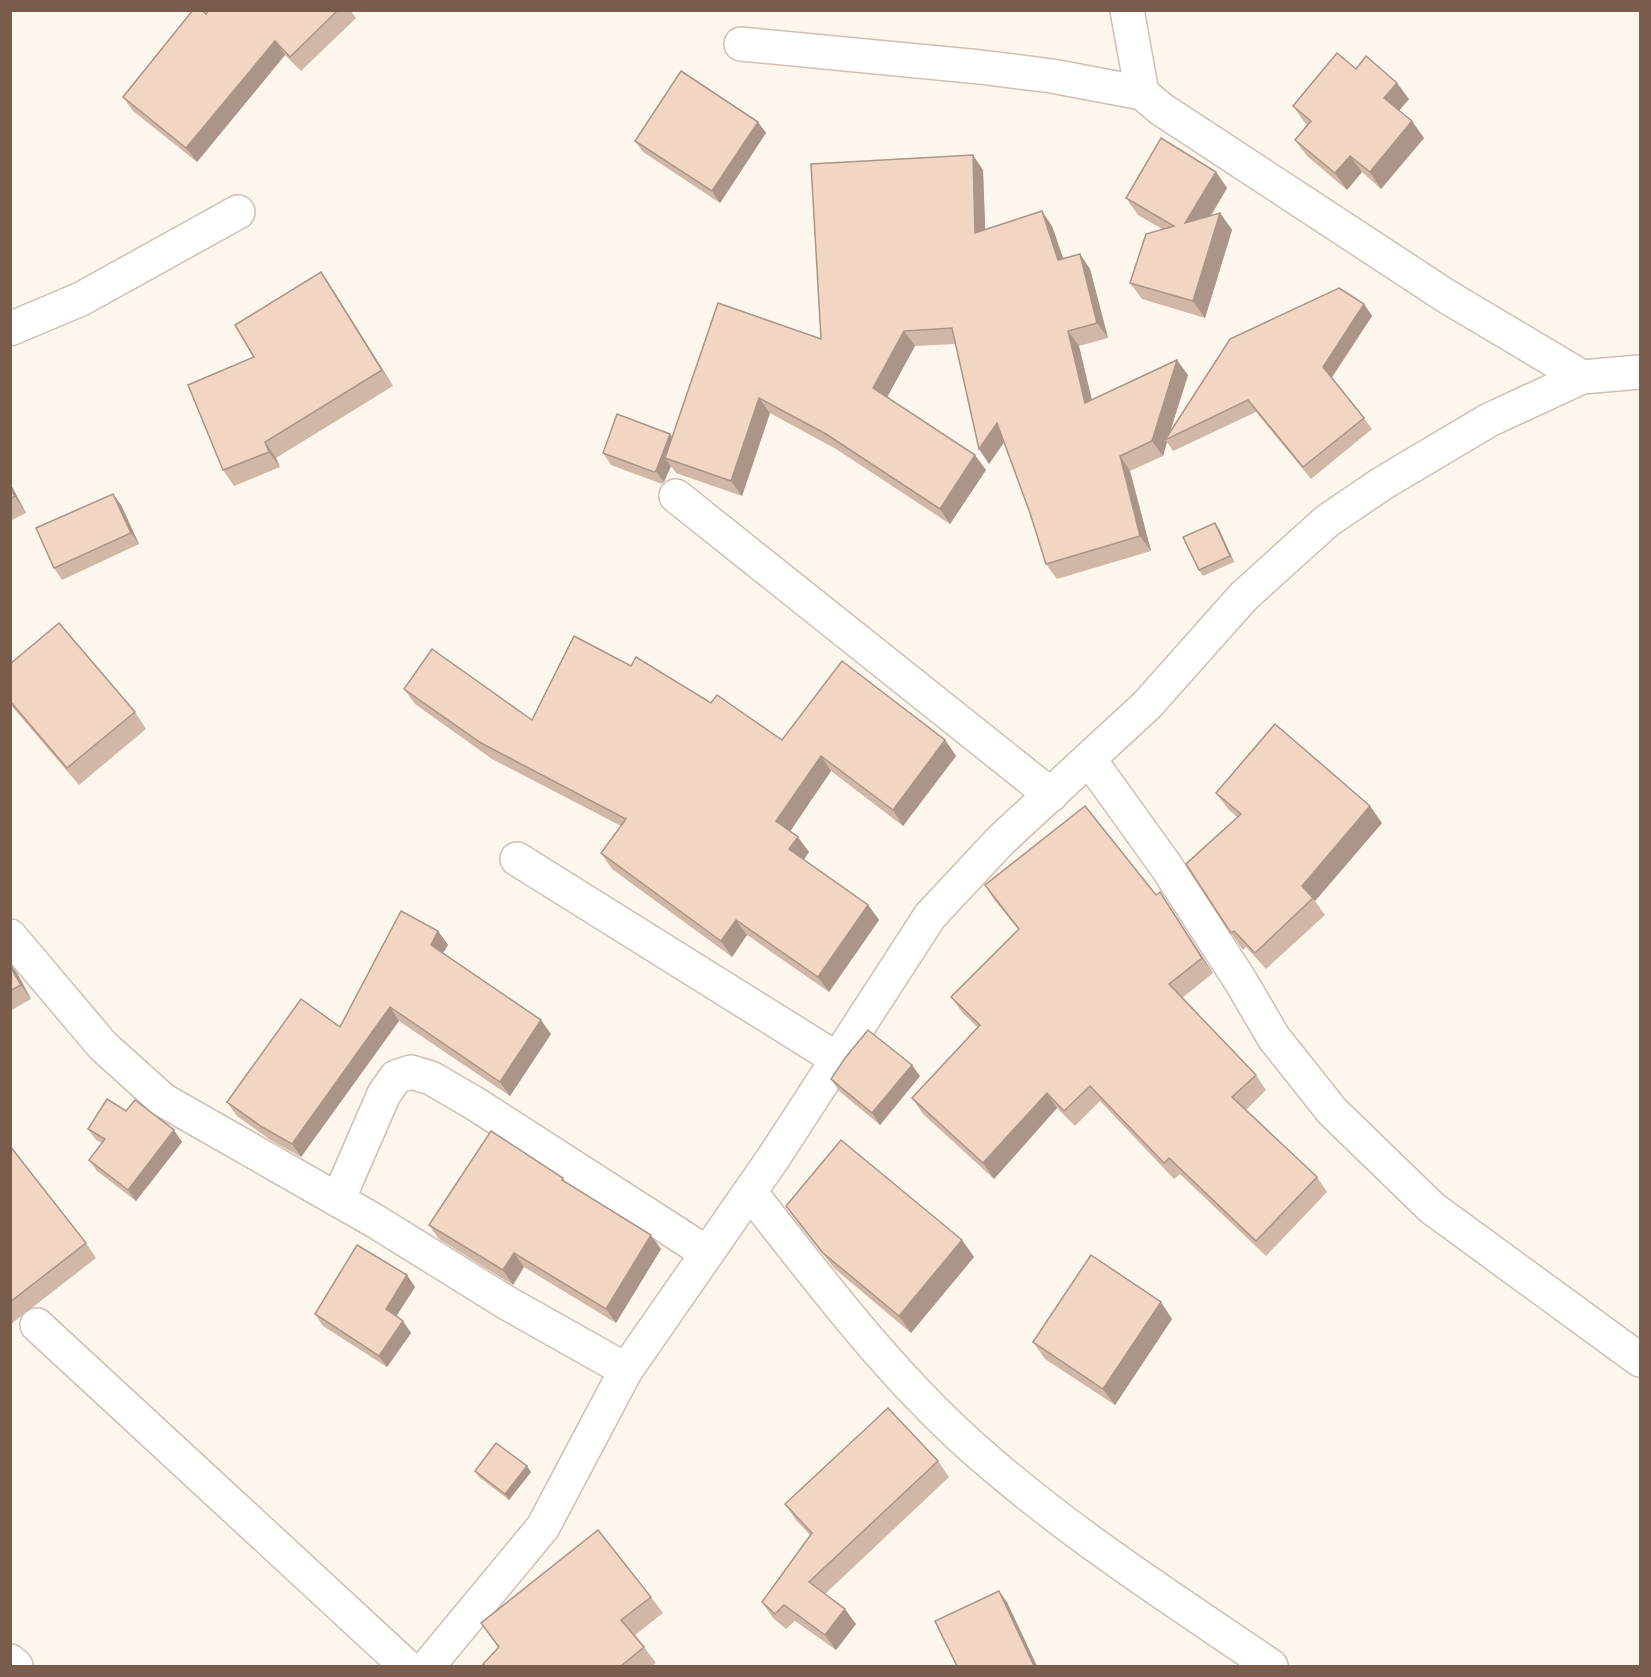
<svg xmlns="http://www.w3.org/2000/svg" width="1651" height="1677" viewBox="0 0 1651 1677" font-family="'Nunito Sans',sans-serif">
<rect width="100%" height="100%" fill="#fdf6ec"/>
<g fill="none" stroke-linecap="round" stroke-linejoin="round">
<g stroke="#d1beb0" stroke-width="36">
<g id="minor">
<polyline points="1127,10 1142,93 1161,109 1446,296 1582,377 1640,372"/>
<polyline points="741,44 980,67 1052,76 1142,93"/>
<polyline points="10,329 81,299 238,212"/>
<polyline points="676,496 1051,795"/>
<polyline points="1089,759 1166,866 1240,980 1274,1038 1332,1111 1432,1208 1640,1360"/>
<polyline points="517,859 837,1059"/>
<polyline points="10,936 103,1046 163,1100 375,1221 507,1303 626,1370"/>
<path d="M750 1192C824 1286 896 1383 988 1461 1076 1537 1175 1601 1271 1666"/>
<polyline points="338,1200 384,1094 396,1077 411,1072 431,1078 474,1103 707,1253"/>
<polyline points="37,1325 406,1666"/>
<polyline points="10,1661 16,1666"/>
<polyline points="428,1666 543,1527 626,1370 774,1157 930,916 1001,840 1147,705 1244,596 1327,521 1383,483 1489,420 1582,377"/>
</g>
</g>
<use href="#minor" stroke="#fff" stroke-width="33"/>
</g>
<g fill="#d1b7a8">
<polygon points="209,10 350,10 356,18 301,71 285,55 197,162 133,111 123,97"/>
<polygon points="1356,69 1409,99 1399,111 1424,138 1381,189 1362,172 1347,190 1307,156 1295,140 1307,125 1305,123 1293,106"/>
<polygon points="758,122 766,133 720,203 643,152 635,141"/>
<polygon points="983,170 985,230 1052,226 1063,259 1080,254 1090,269 1108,338 1079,346 1092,400 1188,375 1170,432 1364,304 1372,316 1332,378 1364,418 1372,429 1311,479 1256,412 1173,451 1167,442 1163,456 1130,471 1151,551 1057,579 1046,564 1030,513 1004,442 989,464 955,344 915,346 887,397 986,470 950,524 836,449 770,413 742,496 676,473 671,466 664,482 662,484 611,465 603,453 672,436 821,339"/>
<polygon points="1216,172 1227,188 1211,216 1220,213 1232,230 1205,318 1142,299 1130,283 1162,229 1138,215 1126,198"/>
<polygon points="331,287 393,386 276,458 280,467 234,486 223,470 254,357"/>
<polygon points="10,483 26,513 10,521"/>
<polygon points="113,494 121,505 139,544 62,580 54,568"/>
<polygon points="1219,529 1234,562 1203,576 1199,570"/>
<polygon points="10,664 135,712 146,729 79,785 10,704"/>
<polygon points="631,666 711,703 782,740 945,740 956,756 903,826 831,771 790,831 809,852 803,860 868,905 879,920 829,992 747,935 732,957 612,869 601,853 621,826 492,759 415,704 404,689 532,720"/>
<polygon points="1216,793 1382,823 1315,901 1325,915 1266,969 1246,947 1243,950 1231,933 1237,817 1228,809"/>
<polygon points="985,885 1156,895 1170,907 1213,973 1182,998 1256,1075 1266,1090 1246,1110 1317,1177 1327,1192 1266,1256 1180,1174 1174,1179 1100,1101 1075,1126 1057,1108 994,1179 923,1114 912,1098 978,1028 962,1012 951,997 1019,930 995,901"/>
<polygon points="438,931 448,945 443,953 551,1034 510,1096 399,1021 301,1157 272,1141 237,1116 227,1102 340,1027"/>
<polygon points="10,964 17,973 31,999 10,1011"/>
<polygon points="920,1076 880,1125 839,1091 831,1079"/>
<polygon points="126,1111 182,1142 136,1201 97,1171 89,1160 102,1143 96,1140 88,1129"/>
<polygon points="10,1146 86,1243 96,1258 11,1324"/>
<polygon points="563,1178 567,1184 661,1249 616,1323 524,1267 513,1285 439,1239 429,1225"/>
<polygon points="786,1206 962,1240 974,1257 911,1333 835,1269 798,1223"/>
<polygon points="407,1275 415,1287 396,1316 411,1333 387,1367 323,1326 315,1314"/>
<polygon points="1172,1319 1115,1405 1045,1359 1033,1342"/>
<polygon points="938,1461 949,1477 825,1594 856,1624 836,1650 795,1621 786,1629 773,1618 762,1602 811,1536 796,1520 785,1504"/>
<polygon points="475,1471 531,1472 509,1500 479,1477"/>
<polygon points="651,1597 663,1613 635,1635 656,1663 652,1666 485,1666 483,1664 498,1647 481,1623"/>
</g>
<g fill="#aa9588">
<polygon points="275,41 285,55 197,162 186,148"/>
<polygon points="1397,83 1409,99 1395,115 1384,98"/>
<polygon points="1412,121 1424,138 1381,189 1370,172"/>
<polygon points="758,122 766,133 720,203 712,191"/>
<polygon points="973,155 983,170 986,248 975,233"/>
<polygon points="1350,156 1362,172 1347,190 1335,173"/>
<polygon points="1216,172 1227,188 1196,240 1185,223"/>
<polygon points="1042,211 1052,226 1069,275 1058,260"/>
<polygon points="1220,213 1232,230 1205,318 1193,301"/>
<polygon points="1080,254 1090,269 1108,338 1097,323"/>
<polygon points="321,272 331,287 393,386 382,370"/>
<polygon points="1364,304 1372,316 1331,378 1323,367"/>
<polygon points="904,331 915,346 884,403 873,388"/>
<polygon points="1068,331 1079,346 1096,418 1085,403"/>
<polygon points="1177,360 1188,375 1168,438 1165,440 1167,442 1163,456 1152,441"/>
<polygon points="759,398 770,413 742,496 731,481"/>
<polygon points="997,423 1007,438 989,464 979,449"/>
<polygon points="670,434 678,445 665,458 671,466 664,482 656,471"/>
<polygon points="265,442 276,458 280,467 269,452"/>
<polygon points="975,455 986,470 950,524 940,509"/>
<polygon points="1120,456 1130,471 1151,551 1140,536"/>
<polygon points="10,483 26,513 10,489"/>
<polygon points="113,494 121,505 139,544 131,533"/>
<polygon points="1215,523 1219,529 1234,562 1230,556"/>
<polygon points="945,740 956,756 903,826 893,810"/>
<polygon points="821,756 831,771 787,836 776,821"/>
<polygon points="1370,806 1382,823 1315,901 1302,886"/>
<polygon points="798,837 809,852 800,865 789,849"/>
<polygon points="1160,892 1170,907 1213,973 1202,958"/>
<polygon points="868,905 879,920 829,992 818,977"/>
<polygon points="736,920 747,935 732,957 721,941"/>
<polygon points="438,931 448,945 440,958 431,945"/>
<polygon points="10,964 17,973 31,999 21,985"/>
<polygon points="390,1007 399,1021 301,1157 292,1144"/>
<polygon points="541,1020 551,1034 510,1096 500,1082"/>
<polygon points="912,1065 920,1076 880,1125 872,1113"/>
<polygon points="1047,1093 1057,1108 994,1179 983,1163"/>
<polygon points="174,1130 182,1142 136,1201 128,1190"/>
<polygon points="651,1235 661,1249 616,1323 606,1309"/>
<polygon points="962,1240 974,1257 911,1333 899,1316"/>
<polygon points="514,1253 524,1267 513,1285 503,1270"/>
<polygon points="407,1275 415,1287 394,1320 386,1309"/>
<polygon points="1161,1302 1172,1319 1115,1405 1103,1389"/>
<polygon points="403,1321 411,1333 387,1367 379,1356"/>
<polygon points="527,1466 531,1472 509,1500 505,1494"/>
<polygon points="999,1591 1007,1602 1037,1666 1034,1666"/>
<polygon points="845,1609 856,1624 836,1650 825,1635"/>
</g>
<g fill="#f3d5c3" stroke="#aa9588" stroke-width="1.5">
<polygon points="193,10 202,10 206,14 209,10 338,10 290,57 275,41 186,148 123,97"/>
<polygon points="1337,53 1356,69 1366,56 1397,83 1384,98 1412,121 1370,172 1350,156 1335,173 1295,140 1311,121 1293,106"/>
<polygon points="681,71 758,122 712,191 635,141"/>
<polygon points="1161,138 1216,172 1185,223 1220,213 1193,301 1130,283 1146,234 1174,226 1126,198"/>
<polygon points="973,155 975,233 1042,211 1058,260 1080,254 1097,323 1068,331 1085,403 1177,360 1152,441 1120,456 1140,536 1046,564 1030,513 997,423 979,449 952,328 904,331 873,388 975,455 940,509 826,434 759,398 731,481 665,458 718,303 821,339 811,164"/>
<polygon points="321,272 382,370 265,442 269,452 223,470 188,385 254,357 235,325"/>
<polygon points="1339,288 1364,304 1323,367 1364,418 1303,467 1248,400 1165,440 1230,339"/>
<polygon points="617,414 670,434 656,471 654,472 603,453"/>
<polygon points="10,489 15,496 10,499"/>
<polygon points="113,494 131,533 54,568 36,528"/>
<polygon points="1215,523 1230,556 1199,570 1183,537"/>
<polygon points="59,623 135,712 67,768 10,701 10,664"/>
<polygon points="574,636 631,666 636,657 711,703 717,695 782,740 842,661 945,740 893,810 821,756 776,821 798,837 789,849 868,905 818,977 736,920 721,941 601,853 626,819 481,743 404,689 432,649 532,720"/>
<polygon points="1275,724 1370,806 1302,886 1313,898 1255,953 1234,931 1231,933 1186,864 1241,814 1216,793"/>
<polygon points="1085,806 1156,895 1160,892 1202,958 1169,984 1256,1075 1232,1097 1317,1177 1256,1241 1169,1158 1164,1163 1090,1086 1064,1111 1047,1093 983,1163 912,1098 980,1025 951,997 1019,929 985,885"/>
<polygon points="401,911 438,931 431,945 541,1020 500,1082 390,1007 292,1144 262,1127 227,1102 301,999 340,1027"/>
<polygon points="10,966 21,985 10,991"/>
<polygon points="868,1030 912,1065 872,1113 831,1079 845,1058"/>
<polygon points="107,1099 126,1111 135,1100 174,1130 128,1190 89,1160 105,1139 88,1129"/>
<polygon points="491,1131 563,1178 562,1180 651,1235 606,1309 514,1253 503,1270 429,1225"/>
<polygon points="841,1140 962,1240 899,1316 823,1253 786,1206"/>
<polygon points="10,1146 86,1243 10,1302"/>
<polygon points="357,1245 407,1275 386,1309 403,1321 379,1356 315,1314"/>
<polygon points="1091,1255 1161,1302 1103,1389 1033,1342"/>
<polygon points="888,1408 938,1461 809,1582 845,1609 825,1635 784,1605 775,1614 762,1602 812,1533 785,1504"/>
<polygon points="496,1443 527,1466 505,1494 475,1471"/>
<polygon points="598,1530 651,1597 621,1620 644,1647 621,1666 486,1666 483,1664 499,1647 481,1623"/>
<polygon points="999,1591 1034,1666 957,1666 935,1621"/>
</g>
<rect width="1651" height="1677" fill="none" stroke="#7a5c4d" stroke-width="24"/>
</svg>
